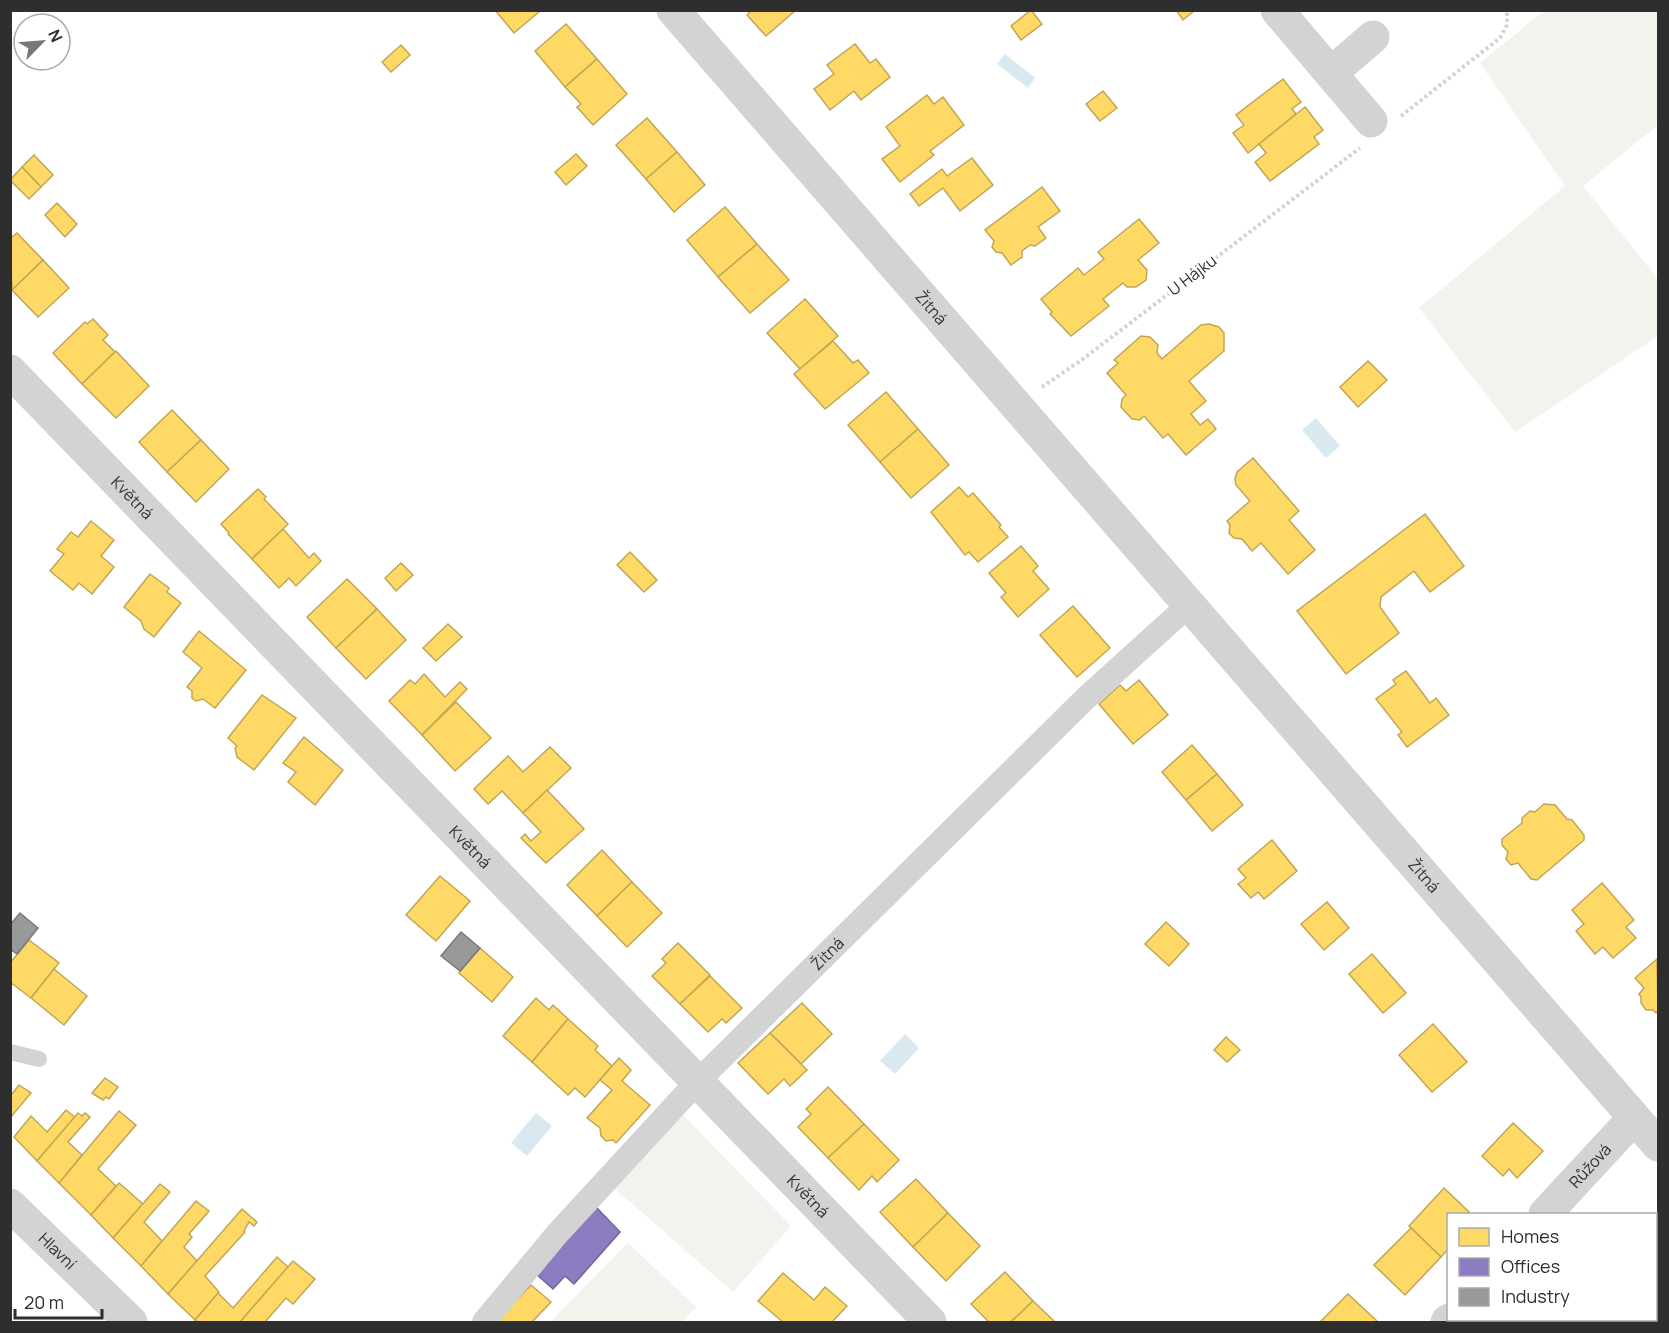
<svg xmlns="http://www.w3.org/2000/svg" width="1669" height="1333" viewBox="0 0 1669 1333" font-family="Manrope,sans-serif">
<rect width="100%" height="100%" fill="#fff"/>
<g fill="#f1f3ec">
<polygon points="1545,10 1658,11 1658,125 1583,186 1658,279 1658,336 1515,432 1419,308 1565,186 1480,63"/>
<polygon points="681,1113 791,1226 733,1292 613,1187"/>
<polygon points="628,1243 696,1307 682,1322 550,1322"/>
</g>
<g fill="#dae9f0">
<polygon points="1005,54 1035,78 1028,88 997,64"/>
<polygon points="1316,418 1340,446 1326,458 1302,430"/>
<polygon points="905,1034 919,1048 895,1074 880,1061"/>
<polygon points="536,1113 552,1126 527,1156 511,1143"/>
</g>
<g fill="#ffd966" stroke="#c0a655" stroke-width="1.5">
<polygon points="495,10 539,10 540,11 514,33"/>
<polygon points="752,10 796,10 766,36 747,15"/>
<polygon points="1031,10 1042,24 1021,40 1011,26"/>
<polygon points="1176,10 1195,10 1183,20"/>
<polygon points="566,24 597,59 565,87 535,51"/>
<polygon points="855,44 870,63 876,59 890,77 861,100 854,91 830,110 814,89 834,74 827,65"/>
<polygon points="401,45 410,55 391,72 382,62"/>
<polygon points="597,59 627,94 593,125 577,107 581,104 565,87"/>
<polygon points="1283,79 1301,102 1292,109 1296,114 1248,153 1233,133 1244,125 1236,115"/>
<polygon points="1103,91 1117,108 1100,121 1086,104"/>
<polygon points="927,95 934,104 943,97 964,125 930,151 934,155 900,182 882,159 900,146 886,127"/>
<polygon points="1305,107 1323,130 1314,137 1319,144 1270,181 1255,162 1266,153 1259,144"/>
<polygon points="647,118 677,152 646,179 616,145"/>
<polygon points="677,152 705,185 674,212 646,179"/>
<polygon points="576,154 587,166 566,185 555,172"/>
<polygon points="34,155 53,175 41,187 22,167"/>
<polygon points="972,158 993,185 960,211 943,188 919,206 910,194 942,169 947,176"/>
<polygon points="22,167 41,187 29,199 10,180"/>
<polygon points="1042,187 1060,211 1038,227 1046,238 1035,246 1030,245 1022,251 1022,257 1011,265 1002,253 996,252 992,247 994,241 985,230"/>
<polygon points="57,203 77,224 65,237 45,215"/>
<polygon points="725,207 757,244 718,277 687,240"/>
<polygon points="1139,219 1159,243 1138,260 1147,270 1146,280 1136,287 1127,287 1123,283 1103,299 1109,306 1071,336 1050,314 1052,312 1041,299 1078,268 1084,275 1104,259 1098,252"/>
<polygon points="17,233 43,260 12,290 10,239"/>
<polygon points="757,244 789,280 750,313 718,277"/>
<polygon points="43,260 69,288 38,317 12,290"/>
<polygon points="805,299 838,336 800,369 767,333"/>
<polygon points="93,319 108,335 103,340 115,352 82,384 53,353 85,322 87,324"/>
<polygon points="1209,324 1219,327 1224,333 1224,351 1189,381 1206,401 1191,414 1200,425 1208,419 1216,429 1186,455 1168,434 1163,438 1144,416 1140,420 1132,419 1121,407 1122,399 1126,395 1107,373 1118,363 1114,360 1141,336 1150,337 1158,345 1157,353 1162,359 1201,325"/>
<polygon points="833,341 853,363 858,360 869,373 825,409 794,374"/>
<polygon points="116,351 149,386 116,418 82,384"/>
<polygon points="1368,361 1387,380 1358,407 1340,387"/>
<polygon points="886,392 918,429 880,462 848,425"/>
<polygon points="172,410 201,440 167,472 139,442"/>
<polygon points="918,429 949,465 911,498 880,462"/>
<polygon points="201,440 229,469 196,502 167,472"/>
<polygon points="1253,458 1299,511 1289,520 1315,550 1288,574 1261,543 1252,551 1242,539 1234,538 1229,533 1230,525 1227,521 1250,501 1236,485 1235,479 1237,472"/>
<polygon points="959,487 968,497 973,493 1001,525 999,527 1008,537 978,562 969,552 965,555 931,512"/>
<polygon points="258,489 266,497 264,499 288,524 252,559 228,534 229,533 221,524"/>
<polygon points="1425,514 1464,566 1430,592 1414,571 1381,597 1380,607 1399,633 1346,674 1297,611"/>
<polygon points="91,521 114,540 101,556 114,567 92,594 79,583 73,590 50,571 64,554 57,549 71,532 78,537"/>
<polygon points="283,529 309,558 314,553 321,561 296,586 289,578 279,588 252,559"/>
<polygon points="1021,546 1038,566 1033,571 1049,589 1018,617 1001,597 1006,593 989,573"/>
<polygon points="630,552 657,580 644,592 617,565"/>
<polygon points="401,563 413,575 396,591 385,578"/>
<polygon points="150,574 169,588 167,592 181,603 154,637 144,629 141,621 124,607"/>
<polygon points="347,579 377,609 336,648 307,617"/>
<polygon points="1073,606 1110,648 1077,677 1040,635"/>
<polygon points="377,609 406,640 366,679 336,648"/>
<polygon points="448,624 462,637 436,661 423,648"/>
<polygon points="199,631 246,670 215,708 203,699 196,701 192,698 192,691 187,687 202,668 183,652"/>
<polygon points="1406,671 1430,703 1436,698 1449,715 1407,747 1398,735 1402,732 1376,699 1396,684 1393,680"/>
<polygon points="424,674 445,697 460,682 467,689 422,735 389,701 410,680 415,684"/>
<polygon points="1139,680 1168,715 1133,744 1099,704 1120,685 1126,691"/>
<polygon points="262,695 296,718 254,770 237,757 235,748 237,746 228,738"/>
<polygon points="456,702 491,738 455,771 422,735"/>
<polygon points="304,737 343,770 315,805 288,782 296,772 283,763"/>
<polygon points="1192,745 1217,774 1186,800 1162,772"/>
<polygon points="550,747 571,768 523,813 502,791 488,804 474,789 508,756 523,772"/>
<polygon points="1217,774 1243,805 1212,831 1186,800"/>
<polygon points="547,790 584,829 546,863 521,838 525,834 531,841 541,832 523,813"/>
<polygon points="1544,804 1555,805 1567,819 1572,820 1584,835 1584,840 1537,880 1531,879 1518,863 1511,865 1506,859 1508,852 1502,845 1502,839 1522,823 1522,818 1530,811 1535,812"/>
<polygon points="1272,840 1297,871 1264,899 1258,892 1251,898 1238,884 1246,878 1238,869"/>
<polygon points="602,850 632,882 597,916 567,885"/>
<polygon points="440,876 470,901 436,941 406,915"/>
<polygon points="632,882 662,913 627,947 597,916"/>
<polygon points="1602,883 1634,920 1626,927 1636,938 1613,958 1603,947 1595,954 1576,931 1584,924 1572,910"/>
<polygon points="1327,902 1349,928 1324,950 1301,924"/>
<polygon points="1166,922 1189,944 1169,966 1145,944"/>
<polygon points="29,940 59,963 31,998 10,982 10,963"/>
<polygon points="678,943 710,975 680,1004 652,976 666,963 662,959"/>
<polygon points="480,948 513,977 492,1002 459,973"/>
<polygon points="1372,954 1406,993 1383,1013 1349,974"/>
<polygon points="1657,959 1658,1011 1656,1013 1653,1010 1646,1010 1641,1003 1641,997 1639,994 1644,988 1635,978"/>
<polygon points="54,969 87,996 64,1025 31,998"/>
<polygon points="710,976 742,1008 726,1023 722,1019 708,1032 680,1004"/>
<polygon points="536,998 549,1010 553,1005 568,1019 532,1062 503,1036"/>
<polygon points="802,1003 832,1034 801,1064 770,1033"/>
<polygon points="568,1019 598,1046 595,1050 612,1066 585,1097 575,1088 568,1095 532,1062"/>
<polygon points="1433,1024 1467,1062 1432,1092 1399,1055"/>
<polygon points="770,1033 807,1070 790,1086 784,1079 768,1094 738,1063"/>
<polygon points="1226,1037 1240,1050 1227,1062 1214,1050"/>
<polygon points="619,1058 631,1070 622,1081 650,1105 616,1143 613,1140 606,1141 601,1136 600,1128 587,1118 612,1090 600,1080"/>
<polygon points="105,1078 118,1087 109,1099 106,1097 103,1100 92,1093"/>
<polygon points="19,1085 31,1093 10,1118 10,1093 12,1094"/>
<polygon points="828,1087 864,1124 828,1158 798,1127 811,1114 806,1109"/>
<polygon points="66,1110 75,1117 37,1161 14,1137 31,1116 47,1132"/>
<polygon points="119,1111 136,1125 98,1169 116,1186 91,1215 59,1183"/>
<polygon points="78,1113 82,1116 85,1113 90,1117 68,1142 82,1155 59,1183 37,1161"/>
<polygon points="1513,1123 1543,1151 1517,1178 1509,1169 1503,1176 1482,1156"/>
<polygon points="864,1124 899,1160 877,1182 872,1176 859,1190 828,1158"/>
<polygon points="916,1179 948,1213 913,1247 880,1212"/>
<polygon points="119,1183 143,1204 113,1238 91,1215"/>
<polygon points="160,1184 170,1192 144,1222 162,1241 141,1266 113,1238"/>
<polygon points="1444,1188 1469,1212 1466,1214 1448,1214 1448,1249 1441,1257 1409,1226"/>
<polygon points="196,1201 209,1211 189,1234 192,1237 184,1247 197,1261 168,1294 141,1266"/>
<polygon points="242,1209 257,1222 254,1226 249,1222 244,1231 245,1232 205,1276 219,1292 195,1320 168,1294"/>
<polygon points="948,1213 980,1246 946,1281 913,1247"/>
<polygon points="1411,1228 1441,1257 1405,1295 1374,1265"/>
<polygon points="277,1257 288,1267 240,1322 198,1322 195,1320 218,1293 233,1308"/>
<polygon points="293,1261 315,1279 293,1304 286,1298 265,1322 240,1322"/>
<polygon points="1005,1272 1033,1301 1011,1322 989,1322 971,1304"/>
<polygon points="783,1273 814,1300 825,1287 847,1306 832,1322 783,1322 758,1301"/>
<polygon points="531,1285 551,1302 532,1322 496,1322"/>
<polygon points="1348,1294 1378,1322 1320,1322"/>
<polygon points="1033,1301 1055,1322 1011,1322"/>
<polygon points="1658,1301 1658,1322 1640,1322 1637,1320 1656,1320 1656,1303"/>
</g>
<polygon fill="#8e7cc3" stroke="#716596" stroke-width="1.5" points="595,1206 620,1232 574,1284 565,1276 553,1289 535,1273"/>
<g fill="#999" stroke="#797979" stroke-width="1.5">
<polygon points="20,913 38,928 17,954 10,949 10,925"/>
<polygon points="461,932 480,948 460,971 441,956"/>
</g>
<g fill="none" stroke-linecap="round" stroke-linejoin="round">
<g stroke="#d3d3d3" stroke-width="4" stroke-dasharray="3 3" stroke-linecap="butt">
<polyline points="1401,116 1500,38 1507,25 1507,10"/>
<polyline points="1042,387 1083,359 1360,148"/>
</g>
<polyline stroke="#d3d3d3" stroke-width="16" points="10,1052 39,1059"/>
<path stroke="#d3d3d3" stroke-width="24" id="s1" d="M484 1322 557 1234 697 1082 1086 698 1190 604"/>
<g stroke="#d3d3d3" stroke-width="33">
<path id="s2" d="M673 10 1658 1145"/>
<polyline points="1277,10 1371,121"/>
<polyline points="1331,73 1373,37"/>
<path id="s3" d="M10 371 930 1322"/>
<path id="s4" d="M1545 1214 1634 1118"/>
<polyline points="1447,1322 1449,1320"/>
</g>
<path stroke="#d3d3d3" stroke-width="33" id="s5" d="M10 1205 131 1322"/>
</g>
<g text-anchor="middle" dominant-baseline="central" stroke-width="6" stroke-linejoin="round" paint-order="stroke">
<g font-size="16" fill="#2e2e2e" stroke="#fff">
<text transform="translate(1192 275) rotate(-37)">U Hájku</text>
<text stroke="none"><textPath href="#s2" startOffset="394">Žitná</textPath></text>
<text stroke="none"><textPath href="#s3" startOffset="176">Květná</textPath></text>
<text stroke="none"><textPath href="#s3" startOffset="662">Květná</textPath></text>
<text stroke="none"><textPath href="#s2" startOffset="1146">Žitná</textPath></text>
<text stroke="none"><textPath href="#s1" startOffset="504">Žitná</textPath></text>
<text stroke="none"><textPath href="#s4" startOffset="66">Růžová</textPath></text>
<text stroke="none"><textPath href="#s3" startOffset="1148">Květná</textPath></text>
<text stroke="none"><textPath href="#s5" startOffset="66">Hlavní</textPath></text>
</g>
</g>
<rect width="1669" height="1333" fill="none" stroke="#2e2e2e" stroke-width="24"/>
<rect x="1447" y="1213" width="210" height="108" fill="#ffffff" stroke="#ababab" stroke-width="1.5"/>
<rect x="1459" y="1228" width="30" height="18" fill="#ffd966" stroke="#ababab" stroke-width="1.5"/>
<text x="1501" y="1243" font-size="18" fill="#2e2e2e">Homes</text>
<rect x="1459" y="1258" width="30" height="18" fill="#8e7cc3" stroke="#ababab" stroke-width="1.5"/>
<text x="1501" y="1273" font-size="18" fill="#2e2e2e">Offices</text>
<rect x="1459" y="1288" width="30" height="18" fill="#999999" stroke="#ababab" stroke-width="1.5"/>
<text x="1501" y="1303" font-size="18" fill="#2e2e2e">Industry</text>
<g transform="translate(42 42) rotate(65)"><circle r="28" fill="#ffffff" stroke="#ababab" stroke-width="1.5"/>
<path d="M0-4.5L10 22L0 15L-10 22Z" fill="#777777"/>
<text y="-9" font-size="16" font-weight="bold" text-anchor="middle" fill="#2e2e2e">N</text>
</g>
<path d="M15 1309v9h87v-9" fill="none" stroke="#2e2e2e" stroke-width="3"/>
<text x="24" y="1309" font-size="18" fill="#2e2e2e" stroke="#ffffff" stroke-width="4.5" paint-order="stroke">20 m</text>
</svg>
